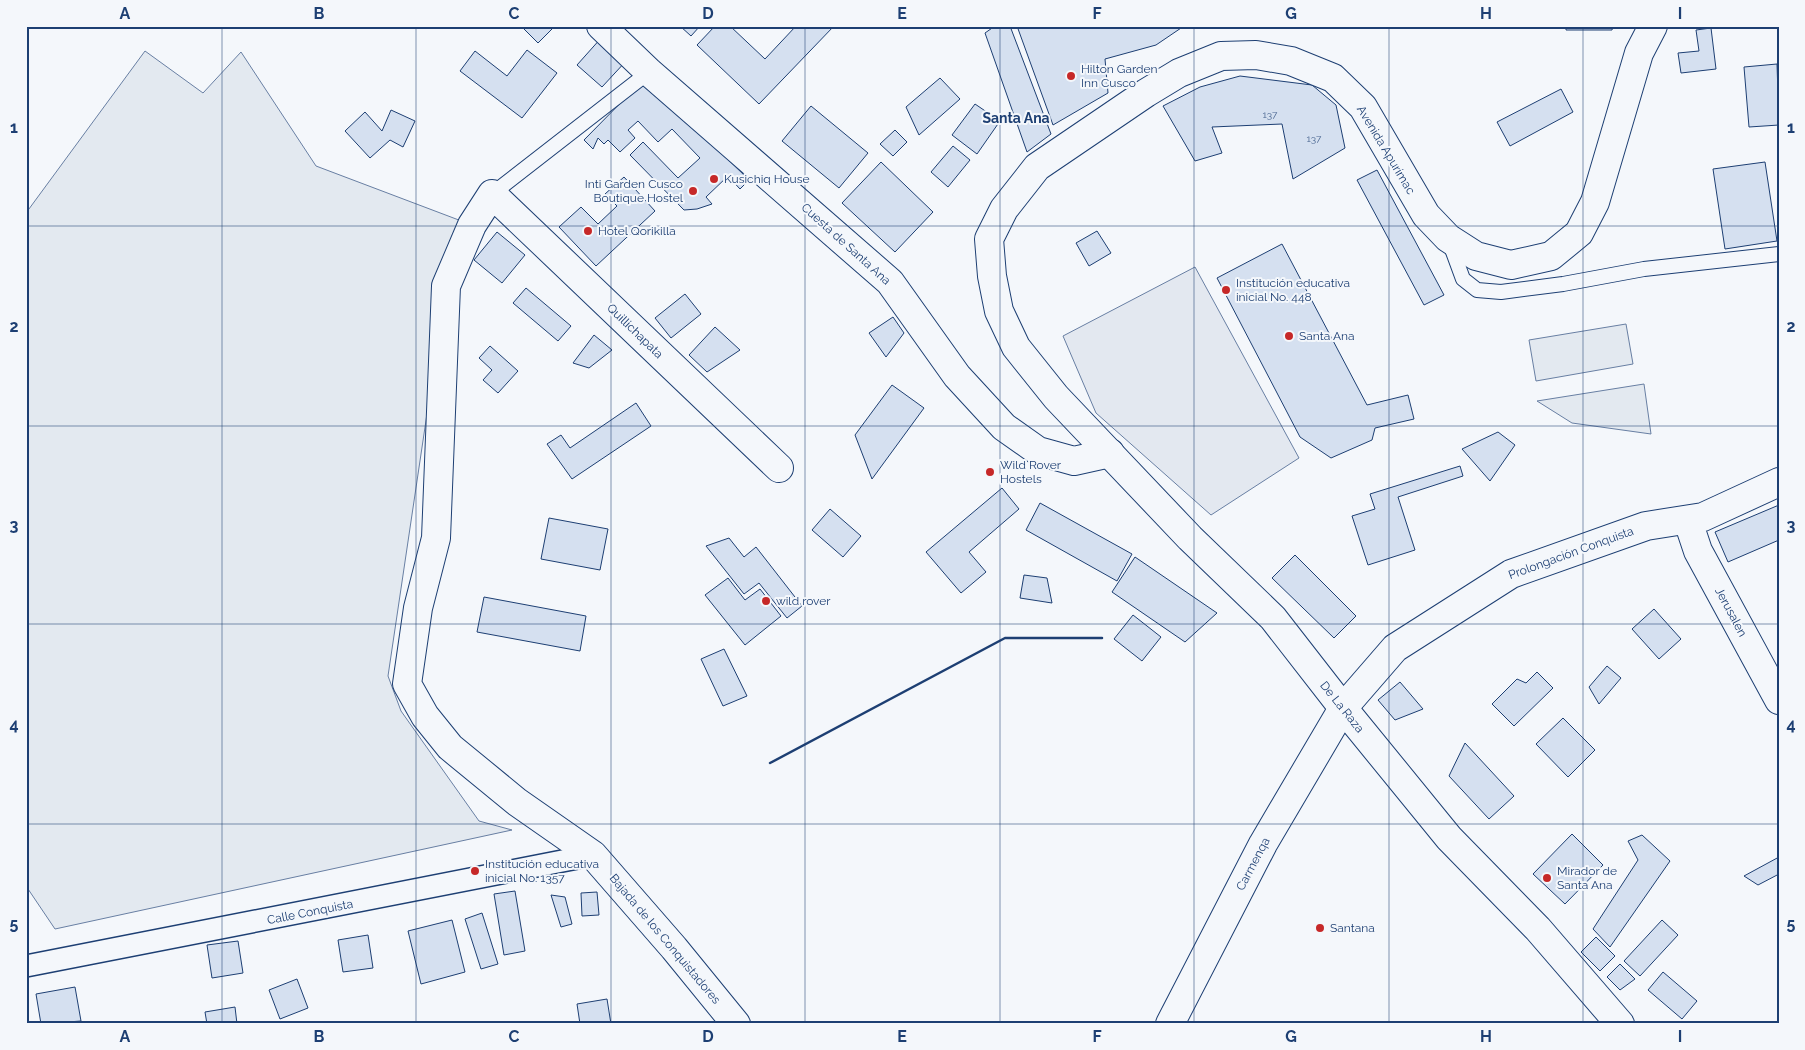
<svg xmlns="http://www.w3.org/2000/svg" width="1805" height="1050" viewBox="0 0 1805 1050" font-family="Raleway,sans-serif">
<rect width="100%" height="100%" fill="#f4f7fb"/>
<g fill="#e3e9f0" stroke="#687fa3">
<polygon points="145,51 203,93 241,52 316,166 472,225 446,286 388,676 401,711 479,821 512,830 55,929 26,886 26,213"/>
<polygon points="1626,324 1633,364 1536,381 1529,340"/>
<polygon points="1644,384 1651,434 1572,423 1537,401"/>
</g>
<polygon fill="#e3e8f0" stroke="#687fa3" points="1195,267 1299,458 1211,515 1096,413 1063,336"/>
<g fill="#d5e0f0" stroke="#1d3f73">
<polygon points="521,26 555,26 538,43"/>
<polygon points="680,26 700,26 691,36"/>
<polygon points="715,26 730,26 765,59 796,26 834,26 759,104 697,45"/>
<polygon points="995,26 1010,26 1051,134 1027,152 985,33"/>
<polygon points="1017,26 1184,26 1156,45 1105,59 1108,93 1053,125"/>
<polygon points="1566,26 1613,26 1612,30 1566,30"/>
<polygon points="1711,28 1716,69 1681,73 1678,53 1699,51 1696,30"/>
<polygon points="602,37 627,60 602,87 577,65"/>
<polygon points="527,50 557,73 522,118 460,71 475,51 507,76"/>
<polygon points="1777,64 1779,125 1749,127 1744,67"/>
<polygon points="1240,76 1312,85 1336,105 1345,148 1293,179 1282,124 1212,127 1222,153 1195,161 1163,106 1200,87"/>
<polygon points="645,78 749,180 740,189 728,176 706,197 712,204 697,209 684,210 630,155 643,142 678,178 700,158 672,129 658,142 638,121 628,130 635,138 620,152 608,140 604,144 598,138 593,149 584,140"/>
<polygon points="940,78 960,99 919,135 906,107"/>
<polygon points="1561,89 1573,112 1510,146 1497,122"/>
<polygon points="975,104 1000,121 977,154 952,135"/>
<polygon points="811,106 868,153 839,188 782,141"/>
<polygon points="391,110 415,121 403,147 390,140 370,158 345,131 365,112 382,131"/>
<polygon points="895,130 907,142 893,156 880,144"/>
<polygon points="953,146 970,160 948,187 931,172"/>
<polygon points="881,162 933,212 895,252 842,203"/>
<polygon points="1765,162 1777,241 1725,249 1713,169"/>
<polygon points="1377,170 1444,295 1424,305 1357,180"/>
<polygon points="624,177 655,211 596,266 559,227 581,207 598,224 617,206 605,194"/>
<polygon points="1097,231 1111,253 1089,266 1076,243"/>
<polygon points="497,232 525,255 502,283 474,260"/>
<polygon points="1282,244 1367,405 1408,395 1414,419 1375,428 1372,440 1331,458 1300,437 1217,278"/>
<polygon points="526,288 571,326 558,341 513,303"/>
<polygon points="685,294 701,314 671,338 655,318"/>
<polygon points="893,317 904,333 886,357 869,333"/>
<polygon points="715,327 740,350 707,372 689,355"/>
<polygon points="594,335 612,350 589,368 573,363"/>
<polygon points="490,346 518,371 498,393 483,380 492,370 479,358"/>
<polygon points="892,385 924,408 872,479 855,435"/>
<polygon points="636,403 651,426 572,479 547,444 561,435 570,448"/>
<polygon points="1498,432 1515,445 1490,481 1462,449"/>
<polygon points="1460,466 1463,476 1398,497 1415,550 1368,565 1352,516 1375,509 1370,494"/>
<polygon points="1002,488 1019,509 969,552 986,572 961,593 926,552"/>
<polygon points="1040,503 1132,554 1117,581 1026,530"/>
<polygon points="1779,505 1779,540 1728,562 1715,532"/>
<polygon points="830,509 861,536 843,557 812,530"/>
<polygon points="549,518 608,529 600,570 541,559"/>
<polygon points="729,538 744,557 756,547 802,606 787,618 759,583 744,594 706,546"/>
<polygon points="1295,555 1356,616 1334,638 1272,578"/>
<polygon points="1135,557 1217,613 1185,642 1112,592"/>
<polygon points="1024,575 1047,578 1052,603 1020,598"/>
<polygon points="728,578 745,600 760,589 781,616 745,645 705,595"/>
<polygon points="484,597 586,616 580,651 477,632"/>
<polygon points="1654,609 1681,639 1659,659 1632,629"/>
<polygon points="1133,615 1161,637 1142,661 1114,639"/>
<polygon points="724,649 747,696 723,706 701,659"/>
<polygon points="1607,666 1621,678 1599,704 1589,687"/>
<polygon points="1537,672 1553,688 1514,726 1492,704 1517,679 1526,683"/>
<polygon points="1400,682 1423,709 1395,720 1378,700"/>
<polygon points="1563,718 1595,750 1568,777 1536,744"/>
<polygon points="1465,743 1514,796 1489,819 1449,776"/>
<polygon points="1572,834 1603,865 1565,904 1533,874"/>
<polygon points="1642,835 1670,861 1610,947 1593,929 1638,860 1628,841"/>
<polygon points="1779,857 1779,874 1758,885 1744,876"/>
<polygon points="515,891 525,951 504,955 494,894"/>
<polygon points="597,892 599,915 582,916 581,893"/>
<polygon points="551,895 565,897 572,924 561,927"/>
<polygon points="482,913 498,964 481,969 465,919"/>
<polygon points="452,920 465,972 421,984 408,931"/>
<polygon points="1662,920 1678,935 1640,976 1624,961"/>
<polygon points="368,935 373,968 343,972 338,940"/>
<polygon points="1596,937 1615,956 1600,971 1581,952"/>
<polygon points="238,941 243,973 212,978 207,945"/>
<polygon points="1620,964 1635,979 1620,990 1607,977"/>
<polygon points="1663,972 1697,1001 1682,1019 1648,990"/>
<polygon points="297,979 308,1008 280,1019 269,990"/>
<polygon points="75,987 81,1021 41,1024 36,994"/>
<polygon points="607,999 611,1024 580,1024 577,1004"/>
<polygon points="235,1007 237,1024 207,1024 205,1012"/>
</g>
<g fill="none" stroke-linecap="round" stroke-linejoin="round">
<g stroke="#1d3f73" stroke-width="16">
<g id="service">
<polyline points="492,194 649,72"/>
<polyline points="1449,241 1463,279 1477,290 1501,292 1563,284 1644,269 1779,254"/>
</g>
</g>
<g stroke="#1d3f73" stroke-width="24">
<polyline id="pedestrian" points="26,966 593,855"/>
</g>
<g stroke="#1d3f73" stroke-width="30">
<g id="minor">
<polyline points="601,26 649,72 890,282 957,376 1004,427 1038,451 1074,461 1110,453"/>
<polyline points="1688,521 1698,551 1779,700"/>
<polyline points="736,1024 674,948 593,855 517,802 450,747 425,716 407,684 418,608 436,538 446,286 472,225 492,194 779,468"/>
<polyline points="1170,1024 1263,844 1343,708 1395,648 1511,574 1646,526 1703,517 1779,482"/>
</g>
</g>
<g stroke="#1d3f73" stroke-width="30">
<polyline id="secondary" points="1620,1024 1538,929 1449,838 1343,708 1273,618 1190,538 1056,397 1016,347 999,311 992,276 989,239 1004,209 1037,167 1146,93 1179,73 1221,56 1256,55 1291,61 1333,78 1363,107 1426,215 1448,238 1476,256 1511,265 1551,256 1579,233 1595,202 1639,53 1653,26"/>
</g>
<use href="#service" stroke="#f4f7fb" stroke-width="14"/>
<use href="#pedestrian" stroke="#f4f7fb" stroke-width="21"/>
<use href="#minor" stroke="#f4f7fb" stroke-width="28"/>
<use href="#secondary" stroke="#f4f7fb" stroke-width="28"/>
<polyline stroke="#1d3f73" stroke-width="2.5" points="770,763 1005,638 1102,638"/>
</g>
<path fill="none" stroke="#1d3f73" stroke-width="1" stroke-opacity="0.55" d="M222 26V1024M416 26V1024M611 26V1024M805 26V1024M1000 26V1024M1194 26V1024M1389 26V1024M1583 26V1024M26 226H1779M26 426H1779M26 624H1779M26 824H1779"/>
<g fill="#c62828" stroke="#f4f7fb" stroke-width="2">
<circle cx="1071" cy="76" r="5"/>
<circle cx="714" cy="179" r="5"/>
<circle cx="693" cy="191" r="5"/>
<circle cx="588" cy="231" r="5"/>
<circle cx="1226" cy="290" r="5"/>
<circle cx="1289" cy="336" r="5"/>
<circle cx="990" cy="472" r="5"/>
<circle cx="766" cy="601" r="5"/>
<circle cx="475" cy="871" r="5"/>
<circle cx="1547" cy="878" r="5"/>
<circle cx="1320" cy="928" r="5"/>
</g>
<g text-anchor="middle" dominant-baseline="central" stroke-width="4" stroke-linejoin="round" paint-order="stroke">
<g font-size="10" fill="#4b6792">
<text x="1270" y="114">137</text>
<text x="1314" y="138">137</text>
</g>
<g font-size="12" fill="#1d3f73" stroke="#f4f7fb" text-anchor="start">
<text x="1081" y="69">Hilton Garden<tspan x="1081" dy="14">Inn Cusco</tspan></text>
<text x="724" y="179">Kusichiq House</text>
<text x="683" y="184" text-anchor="end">Inti Garden Cusco<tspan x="683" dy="14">Boutique Hostel</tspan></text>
<text x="598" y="231">Hotel Qorikilla</text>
<text x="1236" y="283">Institución educativa<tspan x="1236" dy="14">inicial No. 448</tspan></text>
<text x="1299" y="336">Santa Ana</text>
<text x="1000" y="465">Wild Rover<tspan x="1000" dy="14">Hostels</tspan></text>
<text x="776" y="601">wild rover</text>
<text x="485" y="864">Institución educativa<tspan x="485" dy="14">inicial No. 1357</tspan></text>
<text x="1557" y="871">Mirador de<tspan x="1557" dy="14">Santa Ana</tspan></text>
<text x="1330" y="928">Santana</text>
</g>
<g font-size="12" fill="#1d3f73" stroke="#f4f7fb">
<text transform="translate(1386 150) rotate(59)">Avenida Apurímac</text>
<text transform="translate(846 244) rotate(42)">Cuesta de Santa Ana</text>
<text transform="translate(635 331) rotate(44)">Quillichapata</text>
<text transform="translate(1571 553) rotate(-20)">Prolongación Conquista</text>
<text transform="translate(1731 612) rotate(62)">Jerusalen</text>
<text transform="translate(1342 707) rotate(51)">De La Raza</text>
<text transform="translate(1253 864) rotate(-62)">Carmenqa</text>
<text transform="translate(310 912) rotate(-11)">Calle Conquista</text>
<text transform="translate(665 939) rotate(50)">Bajada de los Conquistadores</text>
</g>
<g font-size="14" font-weight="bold" fill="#1d3f73" stroke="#f4f7fb">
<text x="1016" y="118">Santa Ana</text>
</g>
</g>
<rect width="1805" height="1050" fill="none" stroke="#f4f7fb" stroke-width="55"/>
<rect x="28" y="28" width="1750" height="994" fill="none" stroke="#1d3f73" stroke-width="2"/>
<g font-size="16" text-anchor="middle" font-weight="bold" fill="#1d3f73">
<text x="125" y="19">A</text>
<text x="319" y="19">B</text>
<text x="514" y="19">C</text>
<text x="708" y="19">D</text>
<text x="902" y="19">E</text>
<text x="1097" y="19">F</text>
<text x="1291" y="19">G</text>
<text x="1486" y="19">H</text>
<text x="1680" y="19">I</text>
<text x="14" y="133">1</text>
<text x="1791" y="133">1</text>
<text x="14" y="332">2</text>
<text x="1791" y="332">2</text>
<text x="14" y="531">3</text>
<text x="1791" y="531">3</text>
<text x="14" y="730">4</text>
<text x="1791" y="730">4</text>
<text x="14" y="929">5</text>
<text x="1791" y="929">5</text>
<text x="125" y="1042">A</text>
<text x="319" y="1042">B</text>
<text x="514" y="1042">C</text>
<text x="708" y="1042">D</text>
<text x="902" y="1042">E</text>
<text x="1097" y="1042">F</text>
<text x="1291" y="1042">G</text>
<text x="1486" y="1042">H</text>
<text x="1680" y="1042">I</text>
</g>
</svg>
